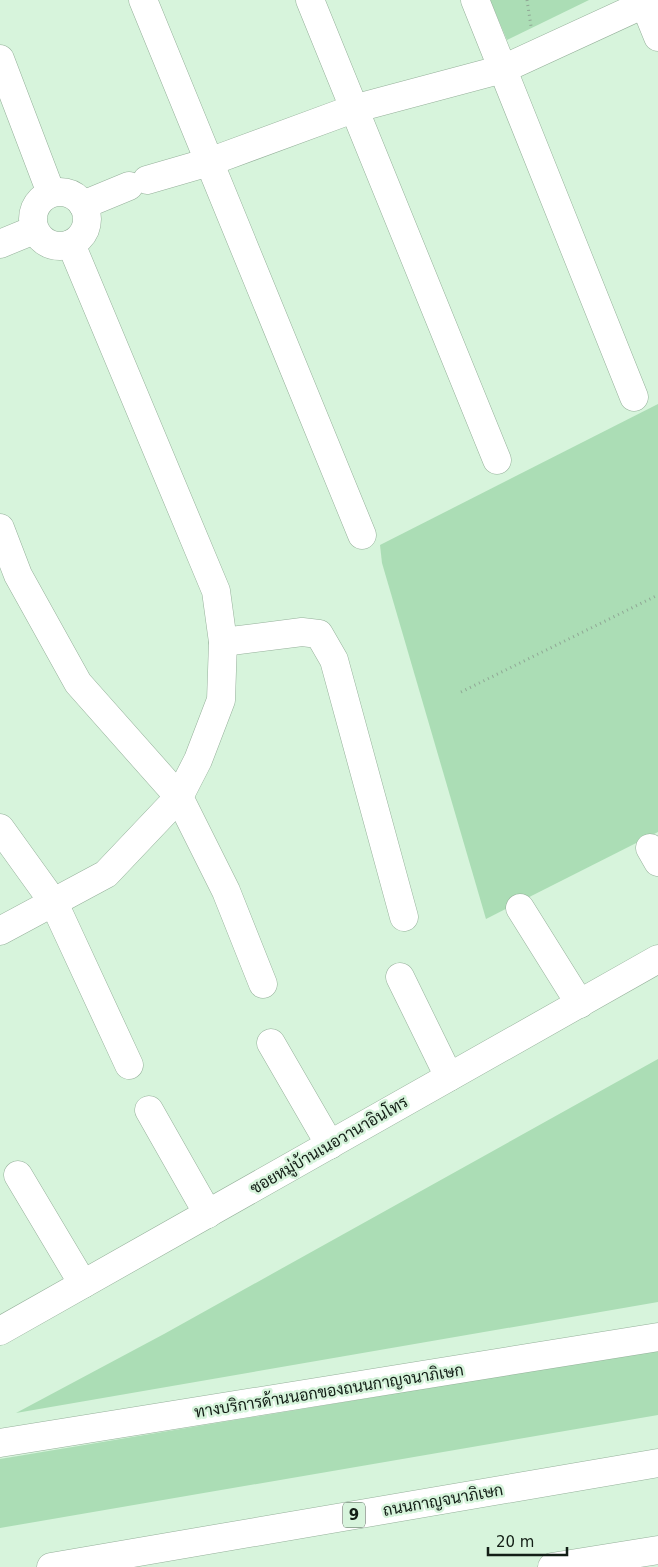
<svg xmlns="http://www.w3.org/2000/svg" width="658" height="1567" viewBox="0 0 658 1567" font-family="'DejaVu Sans',Sarabun,sans-serif">
<rect width="100%" height="100%" fill="#d7f4dc"/>
<g fill="#abddb5">
<polygon points="490,0 589,0 507,40"/>
<polygon points="658,404 658,832 486,919 382,563 380,545"/>
<polygon points="658,1059 658,1302 16,1413 164,1334"/>
<polygon points="658,1350 658,1415 0,1528 0,1459"/>
</g>
<g fill="none" stroke-linecap="round" stroke-linejoin="round">
<g stroke="#95b09a" stroke-width="29">
<g id="minor">
<polyline points="143,0 362,535"/>
<polyline points="310,0 497,460"/>
<polyline points="475,0 634,397"/>
<polyline points="645,5 658,37"/>
<polyline points="0,59 51,193"/>
<polyline points="147,180 209,162 353,109 503,69 653,0"/>
<circle cx="60" cy="219" r="27"/>
<polyline points="83,205 129,186"/>
<polyline points="0,244 34,230"/>
<polyline points="0,528 18,575 78,683 179,797 226,891 263,984"/>
<polyline points="223,642 302,632 319,634 334,660 404,917"/>
<polyline points="0,828 54,903 129,1065"/>
<polyline points="650,848 658,862"/>
<polyline points="520,908 580,1004"/>
<polyline points="0,931 106,874 179,797 198,760 221,700 223,642 216,591 71,244"/>
<polyline points="400,977 449,1077"/>
<polyline points="271,1043 330,1145"/>
<polyline points="149,1110 208,1214"/>
<polyline points="18,1175 83,1284"/>
<polyline points="0,1331 658,959"/>
</g>
</g>
<g stroke="#95b09a" stroke-width="29">
<polyline id="major" points="0,1443 658,1337"/>
</g>
<g stroke="#95b09a" stroke-width="29">
<g id="highway">
<polyline points="51,1567 658,1463"/>
<polyline points="552,1567 658,1550"/>
</g>
</g>
<g stroke="#90a795" stroke-width="3" stroke-dasharray="1 4" stroke-linecap="butt">
<polyline points="527,0 531,26"/>
<polyline points="461,692 658,595"/>
</g>
<use href="#minor" stroke="#fff" stroke-width="28"/>
<use href="#major" stroke="#fff" stroke-width="28"/>
<use href="#highway" stroke="#fff" stroke-width="28"/>
</g>
<g text-anchor="middle" dominant-baseline="central" stroke-width="5" stroke-linejoin="round" paint-order="stroke">
<rect fill="#d7f4dc" stroke="#4e5e51" stroke-width="1" x="343" y="1502.5" width="22" height="25" rx="4"/>
<g font-size="15" font-weight="bold" fill="#131e16">
<text x="354" y="1515">9</text>
</g>
<g font-size="16" fill="#131e16" stroke="#d7f4dc">
<text transform="translate(329 1145) rotate(-30)">ซอยหมู่บ้านเนอวานาอินโทร</text>
<text transform="translate(329 1391) rotate(-9)">ทางบริการด้านนอกของถนนกาญจนาภิเษก</text>
<text transform="translate(443 1500) rotate(-10)">ถนนกาญจนาภิเษก</text>
</g>
</g>
<path d="M488 1547v8h79v-8" fill="none" stroke="#131e16" stroke-width="2.5"/>
<text x="496" y="1547" font-size="15" fill="#131e16" stroke="#d7f4dc" stroke-width="4" paint-order="stroke">20 m</text>
</svg>
